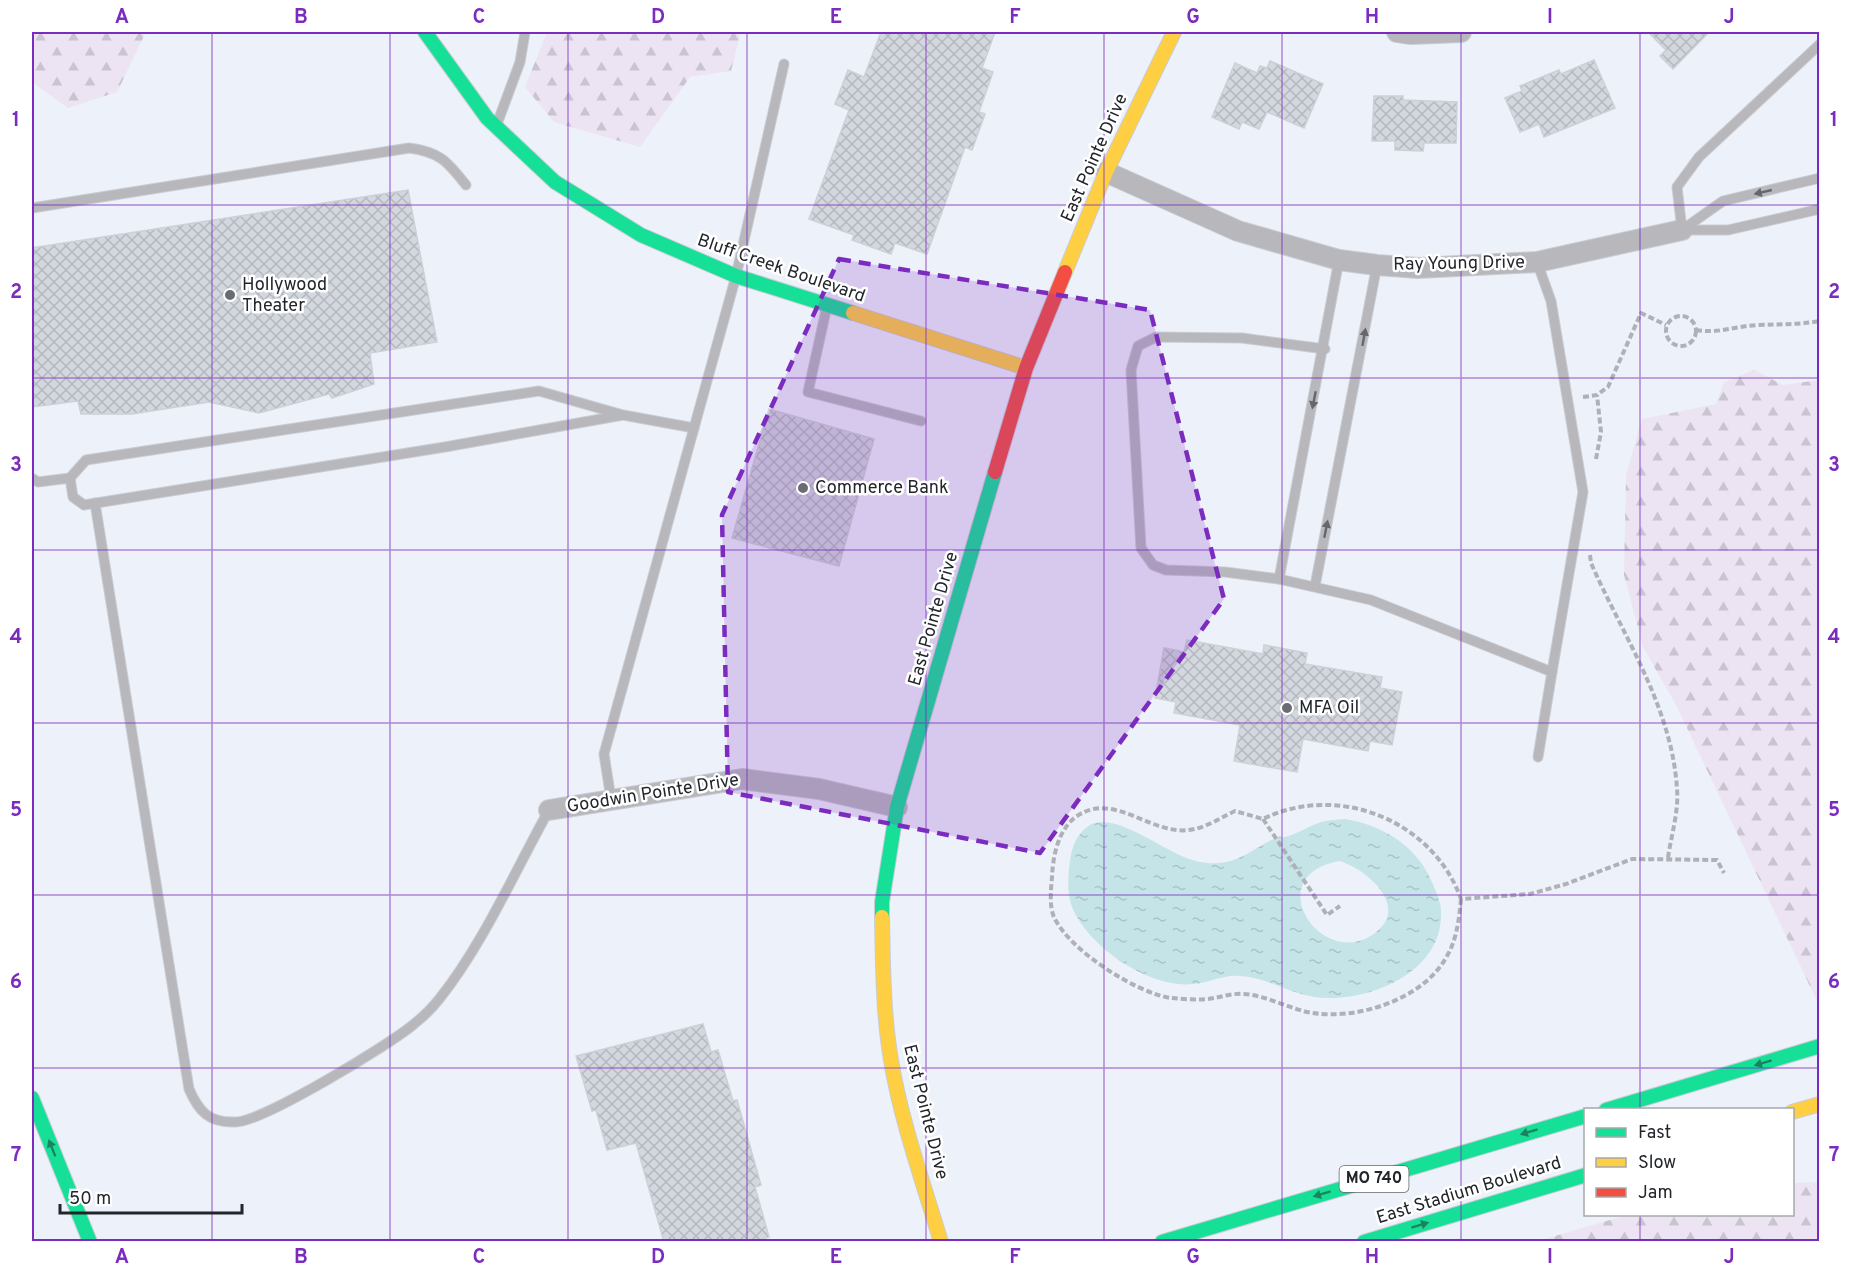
<svg xmlns="http://www.w3.org/2000/svg" width="1851" height="1273" viewBox="0 0 1851 1273" font-family="Overpass,sans-serif">
<defs>
<pattern id="forest-firs" width="22" height="20" patternUnits="userSpaceOnUse" patternTransform="scale(1.5)"><rect width="22" height="20" fill="#ece4f2"/><path d="M5 1l3.5 6h-7zM16 11l3.5 6h-7z" fill="#cac3d0"/></pattern>
<pattern id="water-ripples" width="26" height="14" patternUnits="userSpaceOnUse" patternTransform="scale(1.5)"><rect width="26" height="14" fill="#c5e4e7"/><path d="M2 4q2-2 4 0t4 0M15 11q2-2 4 0t4 0" fill="none" stroke="#a9c3c6"/></pattern>
<pattern id="building-cross-hatch" width="8" height="8" patternUnits="userSpaceOnUse" patternTransform="scale(1.5)"><rect width="8" height="8" fill="#d3d8de"/><path d="M0 0l8 8M0 8l8-8" fill="none" stroke="#b5b9bf"/></pattern>
</defs>
<rect width="100%" height="100%" fill="#edf1f9"/>
<g fill="url(#forest-firs)">
<polygon points="32,32 146,32 117,92 68,108 32,82"/>
<polygon points="547,32 737,32 740,35 731,71 690,77 640,147 554,122 525,87"/>
<polygon points="1754,370 1783,385 1819,380 1818,1003 1677,707 1643,647 1624,575 1626,475 1642,419 1716,404 1724,382"/>
<polygon points="1819,1182 1819,1241 1538,1241 1627,1215 1792,1214 1793,1183"/>
</g>
<path fill="url(#water-ripples)" fill-rule="evenodd" d="M1345 819C1381 825 1415 844 1431 880 1435 889 1441 902 1441 911 1444 974 1365 1004 1314 997 1289 993 1265 977 1240 976 1224 974 1209 983 1193 984 1149 989 1085 945 1071 904 1067 891 1068 875 1070 861 1072 846 1077 833 1090 825 1117 810 1169 857 1200 862 1237 868 1247 851 1276 838 1284 834 1277 838 1285 837 1297 834 1309 826 1321 822 1328 820 1337 820 1345 819ZM1340 861C1368 870 1410 907 1375 933 1322 973 1257 875 1340 861Z"/>
<g fill="url(#building-cross-hatch)" stroke="#ccd1d6" stroke-width="1.5">
<polygon points="881,32 995,32 982,68 993,72 979,112 985,114 972,150 965,147 927,254 895,243 891,254 852,240 854,235 809,219 849,110 835,104 848,70 864,77"/>
<polygon points="1648,32 1709,32 1673,69 1660,56 1666,50"/>
<polygon points="1594,60 1615,108 1544,137 1539,124 1520,132 1505,98 1522,91 1520,86 1559,70 1561,74"/>
<polygon points="1270,61 1323,84 1304,128 1267,112 1259,129 1242,122 1239,129 1212,117 1235,63 1257,73 1260,66 1267,68"/>
<polygon points="1374,96 1403,96 1403,100 1457,102 1456,143 1424,143 1423,151 1395,150 1395,141 1372,141"/>
<polygon points="408,190 437,342 370,353 374,384 332,398 329,394 259,413 209,402 132,414 81,414 78,401 32,407 32,248"/>
<polygon points="769,409 874,439 839,566 732,538"/>
<polygon points="1187,640 1263,654 1264,645 1307,653 1305,664 1382,677 1380,688 1402,692 1392,745 1370,741 1368,751 1303,739 1297,772 1234,761 1240,725 1174,713 1176,702 1155,698 1164,648 1184,652"/>
<polygon points="703,1024 711,1052 718,1050 733,1101 737,1100 761,1185 755,1187 769,1237 752,1242 664,1242 636,1143 607,1150 596,1110 592,1111 576,1056"/>
</g>
<g fill="none" stroke-linecap="round" stroke-linejoin="round">
<g stroke="#c9cdd3" stroke-width="11">
<g id="lane">
<polyline points="497,124 520,62 525,32"/>
<path d="M32 208 409 148C440 152 447 161 466 185"/>
<polyline points="1682,230 1677,187 1699,157 1820,44"/>
<polyline points="1682,230 1723,201 1820,178"/>
<polyline points="1682,230 1728,230 1820,209"/>
<polyline points="827,306 808,392 921,421"/>
<polyline points="1325,349 1242,338 1156,337 1138,346 1131,370 1141,548 1153,565 1166,570 1225,572 1279,579 1371,600 1552,672 1583,492 1551,301 1537,262"/>
<polyline points="623,415 539,391 86,460 70,478 73,497 84,505 445,447 623,415 694,428"/>
<polyline points="32,478 38,482 70,478"/>
<path d="M95 503 189 1089C199 1112 209 1123 236 1122 262 1122 391 1044 414 1024 423 1017 433 1007 440 998 483 944 515 871 549 810"/>
<polyline points="1279,579 1339,260"/>
<polyline points="1315,586 1377,265"/>
<polyline points="1538,757 1552,672"/>
<polyline points="611,799 604,754 736,276 784,64"/>
</g>
</g>
<g stroke="#c9cdd3" stroke-width="22">
<g id="street">
<polyline points="1397,32 1410,34 1461,32"/>
<polyline points="1106,172 1238,231 1339,260 1377,265 1418,268 1537,262 1682,230"/>
<polyline points="549,810 742,779 819,789 897,807"/>
</g>
</g>
<g stroke="#c9cdd3" stroke-width="16">
<g id="fast">
<polyline points="425,32 487,118 555,182 641,235 736,276 853,313"/>
<polyline points="882,917 882,902 897,807 995,472"/>
<polyline points="32,1098 90,1242"/>
<polyline points="1606,1110 1820,1046"/>
<polyline points="1162,1242 1586,1116"/>
<polyline points="1364,1242 1586,1175"/>
</g>
</g>
<g stroke="#c9cdd3" stroke-width="16">
<g id="slow">
<polyline points="1065,272 1106,172 1174,32"/>
<polyline points="853,313 1026,368"/>
<path d="M882 917C883 965 883 1013 891 1060 901 1121 923 1182 941 1242"/>
<polyline points="1792,1112 1820,1104"/>
</g>
</g>
<g stroke="#c9cdd3" stroke-width="16">
<polyline id="jam" points="995,472 1026,368 1065,272"/>
</g>
<g stroke="#b0b1b6" stroke-width="4" stroke-dasharray="6 3" stroke-linecap="butt">
<circle cx="1681" cy="331" r="15"/>
<path d="M1696 330C1718 334 1736 326 1758 325 1780 324 1797 325 1820 321"/>
<polyline points="1583,397 1597,395 1608,387 1641,313 1666,325"/>
<polyline points="1596,459 1601,432 1597,395"/>
<path d="M1590 555 1591 563C1623 636 1672 707 1677 789 1679 811 1671 836 1668 858"/>
<polyline points="1263,819 1327,915 1340,906"/>
<path d="M1461 899C1459 919 1457 939 1447 956 1424 999 1359 1020 1312 1013 1289 1009 1266 995 1243 994 1230 993 1219 998 1207 999 1195 1000 1182 999 1171 998 1136 993 1069 950 1054 917 1049 906 1051 889 1052 877 1053 856 1058 829 1077 816 1114 791 1150 835 1189 830 1206 828 1220 818 1235 811L1263 819C1339 782 1433 821 1461 899L1530 894 1566 884 1632 859 1717 860 1724 873"/>
</g>
<use href="#lane" stroke="#b7b7bc" stroke-width="9"/>
<use href="#street" stroke="#b7b7bc" stroke-width="20"/>
<use href="#fast" stroke="#16e098" stroke-width="14"/>
<use href="#slow" stroke="#ffcf43" stroke-width="14"/>
<use href="#jam" stroke="#f24e42" stroke-width="14"/>
</g>
<defs><path id="oneway-solid" d="M-6-.8H1V-3.2L6.5 0L1 3.2V.8H-6Z" transform="scale(1.5)"/></defs>
<g fill="#65676c">
<use href="#oneway-solid" transform="translate(1763 192) rotate(167)"/>
<use href="#oneway-solid" transform="translate(1364 337) rotate(-80)"/>
<use href="#oneway-solid" transform="translate(1314 400) rotate(101)"/>
<use href="#oneway-solid" transform="translate(1326 529) rotate(-79)"/>
</g>
<g fill="#1c8362">
<use href="#oneway-solid" transform="translate(1763 1063) rotate(163)"/>
<use href="#oneway-solid" transform="translate(1529 1132) rotate(163)"/>
<use href="#oneway-solid" transform="translate(52 1148) rotate(-112)"/>
<use href="#oneway-solid" transform="translate(1322 1194) rotate(163)"/>
<use href="#oneway-solid" transform="translate(1420 1225) rotate(-17)"/>
</g>
<path fill="#7b2cbf" fill-opacity="0.2" stroke="#7b2cbf" stroke-width="4.5" stroke-dasharray="12 8" stroke-linejoin="round" d="M839 259 1150 310 1224 599 1040 853 728 792 722 515Z"/>
<path fill="none" stroke="#7b2cbf" stroke-width="1.5" stroke-opacity="0.55" d="M212 32V1242M390 32V1242M568 32V1242M747 32V1242M926 32V1242M1104 32V1242M1282 32V1242M1461 32V1242M1640 32V1110M32 205H1820M32 378H1820M32 550H1820M32 723H1820M32 895H1820M32 1068H1820M1640 1214V1242"/>
<g fill="#696d73" stroke="#fff" stroke-width="2">
<circle cx="230" cy="295" r="6"/>
<circle cx="803" cy="488" r="6"/>
<circle cx="1287" cy="708" r="6"/>
</g>
<g text-anchor="middle" dominant-baseline="central" stroke-width="5" stroke-linejoin="round" paint-order="stroke">
<rect fill="#fff" stroke="#64676b" stroke-width="1.5" x="1339.5" y="1166" width="69" height="26" rx="4.5"/>
<g font-size="16" font-weight="bold" fill="#22262b">
<text x="1374" y="1179">MO 740</text>
</g>
<g font-size="18" fill="#22262b" stroke="#fff">
<text transform="translate(1095 158) rotate(-66)">East Pointe Drive</text>
<text transform="translate(1459 264) rotate(-1)">Ray Young Drive</text>
<text transform="translate(781 269) rotate(19)">Bluff Creek Boulevard</text>
<text transform="translate(934 619) rotate(-74)">East Pointe Drive</text>
<text transform="translate(653 794) rotate(-9)">Goodwin Pointe Drive</text>
<text transform="translate(925 1112) rotate(76)">East Pointe Drive</text>
<text transform="translate(1469 1191) rotate(-17)">East Stadium Boulevard</text>
</g>
<g font-size="18" fill="#22262b" stroke="#fff" text-anchor="start">
<text x="242" y="285">Hollywood<tspan x="242" dy="21">Theater</tspan></text>
<text x="815" y="488">Commerce Bank</text>
<text x="1299" y="708">MFA Oil</text>
</g>
</g>
<rect width="1851" height="1273" fill="none" stroke="#ffffff" stroke-width="66"/>
<rect x="1584" y="1108" width="210" height="108" fill="#ffffff" stroke="#a7a8aa" stroke-width="1.5"/>
<rect x="1596" y="1128" width="30" height="9" fill="#16e098" stroke="#a7a8aa" stroke-width="1.5"/>
<text x="1638" y="1138" font-size="18" fill="#22262b">Fast</text>
<rect x="1596" y="1158" width="30" height="9" fill="#ffcf43" stroke="#a7a8aa" stroke-width="1.5"/>
<text x="1638" y="1168" font-size="18" fill="#22262b">Slow</text>
<rect x="1596" y="1188" width="30" height="9" fill="#f24e42" stroke="#a7a8aa" stroke-width="1.5"/>
<text x="1638" y="1198" font-size="18" fill="#22262b">Jam</text>
<path d="M60 1204v9h182v-9" fill="none" stroke="#22262b" stroke-width="3"/>
<text x="69" y="1204" font-size="18" fill="#22262b" stroke="#ffffff" stroke-width="4.5" paint-order="stroke">50 m</text>
<rect x="33" y="33" width="1785" height="1207" fill="none" stroke="#7b2cbf" stroke-width="2"/>
<g font-size="20" text-anchor="middle" font-weight="bold" fill="#7b2cbf">
<text x="122" y="23">A</text>
<text x="301" y="23">B</text>
<text x="479" y="23">C</text>
<text x="658" y="23">D</text>
<text x="836" y="23">E</text>
<text x="1015" y="23">F</text>
<text x="1193" y="23">G</text>
<text x="1372" y="23">H</text>
<text x="1550" y="23">I</text>
<text x="1729" y="23">J</text>
<text x="16" y="126">1</text>
<text x="1834" y="126">1</text>
<text x="16" y="298">2</text>
<text x="1834" y="298">2</text>
<text x="16" y="471">3</text>
<text x="1834" y="471">3</text>
<text x="16" y="643">4</text>
<text x="1834" y="643">4</text>
<text x="16" y="816">5</text>
<text x="1834" y="816">5</text>
<text x="16" y="988">6</text>
<text x="1834" y="988">6</text>
<text x="16" y="1161">7</text>
<text x="1834" y="1161">7</text>
<text x="122" y="1263">A</text>
<text x="301" y="1263">B</text>
<text x="479" y="1263">C</text>
<text x="658" y="1263">D</text>
<text x="836" y="1263">E</text>
<text x="1015" y="1263">F</text>
<text x="1193" y="1263">G</text>
<text x="1372" y="1263">H</text>
<text x="1550" y="1263">I</text>
<text x="1729" y="1263">J</text>
</g>
</svg>
